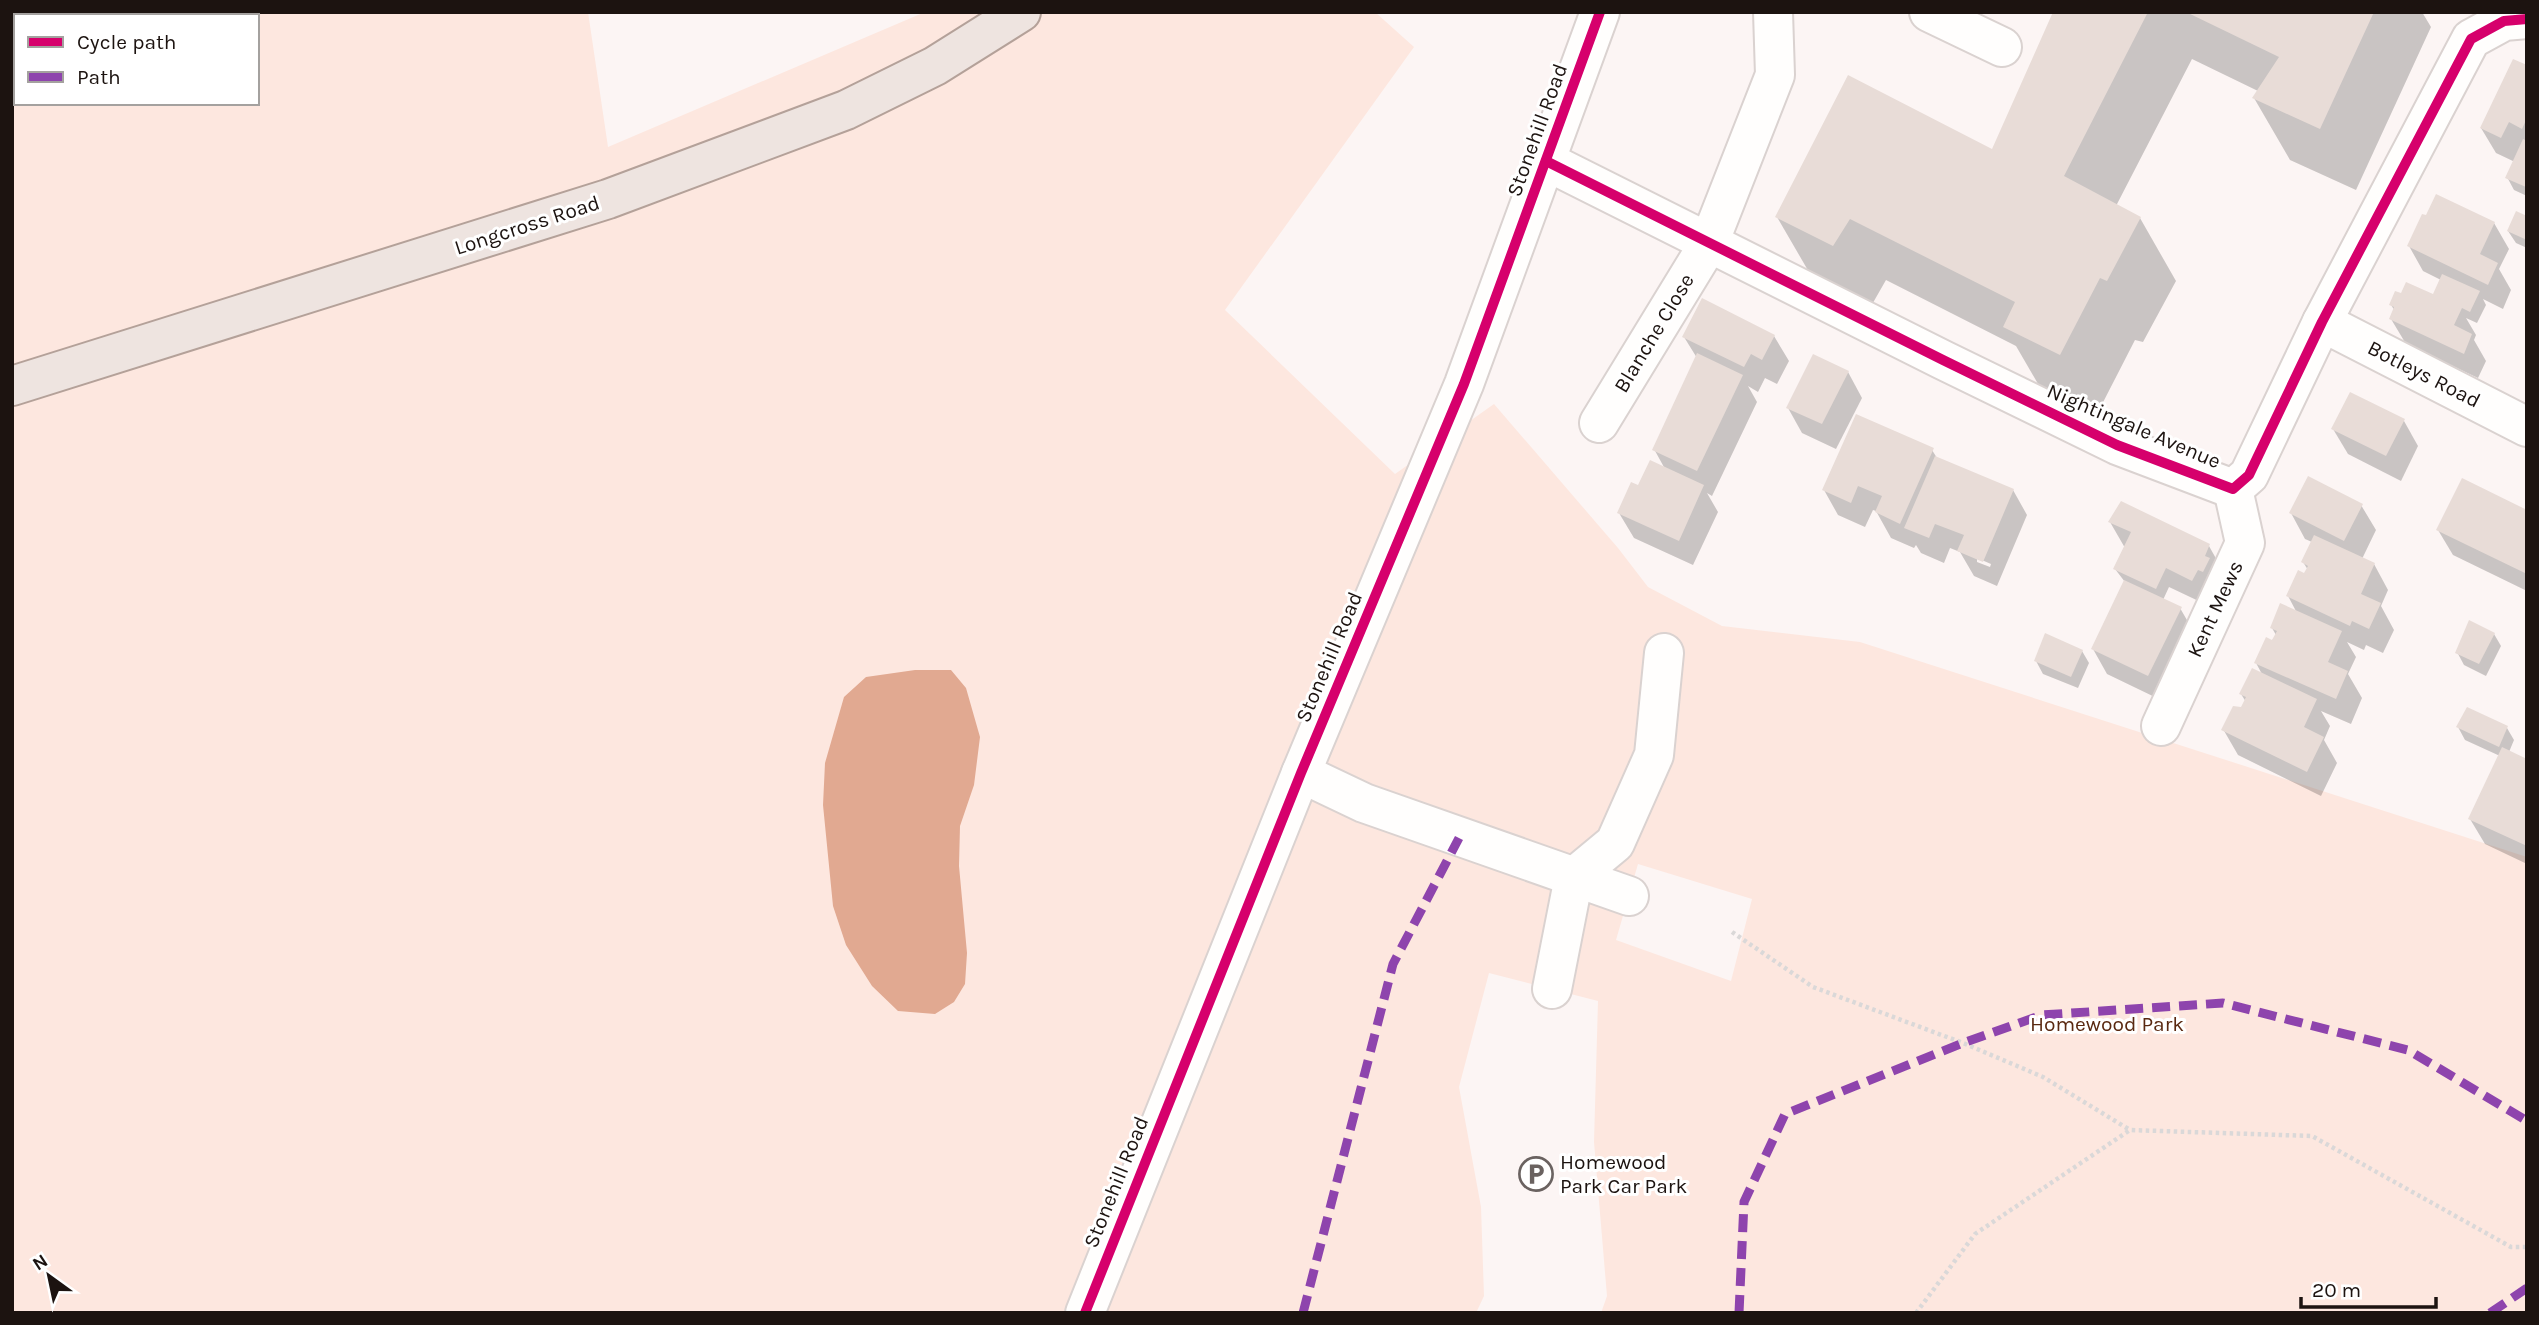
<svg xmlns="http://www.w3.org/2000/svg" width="2539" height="1325" viewBox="0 0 2539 1325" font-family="Karla,sans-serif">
<rect width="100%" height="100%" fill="#fcf5f4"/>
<path fill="#fde7df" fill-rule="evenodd" d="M12 12H588L608 147 925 12H1375L1414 47 1225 310 1395 474 1494 404 1618 548 1648 587 1722 626 1860 642 2527 857V1313H1601L1607 1296 1594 1142 1598 1001 1489 973 1459 1087 1481 1207 1484 1296 1476 1313H12ZM16 16H257V103H16ZM1638 864 1752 899 1731 981 1616 940Z"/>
<polygon fill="#e1a991" points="915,670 951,670 966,688 980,737 974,785 960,826 959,866 967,953 965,984 954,1002 935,1014 898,1011 872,986 846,945 833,906 823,805 825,763 844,697 866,677"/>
<g fill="#0003" fill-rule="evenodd">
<polygon points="2050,12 2422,12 2431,27 2356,190 2290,160 2254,98 2258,91 2192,59 2116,206 2140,218 2176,281 2143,342 2135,340 2096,416 2041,389 2016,346 1886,280 1870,308 1813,279 1777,217 1993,152 2054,14"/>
<polygon points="2527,67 2527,196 2514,190 2507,177 2515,162 2496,153 2481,128"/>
<polygon points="2527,218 2527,248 2516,243 2508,231"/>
<polygon points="2494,223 2509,249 2499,269 2511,290 2503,309 2483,299 2486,305 2477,323 2466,318 2476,335 2474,340 2486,361 2478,378 2406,344 2391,319 2395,311 2391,305 2437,298 2441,280 2423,271 2409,246"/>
<polygon points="1774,336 1789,361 1777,384 1765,378 1758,392 1748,386 1757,402 1712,496 1707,493 1718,512 1693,565 1634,538 1619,513 1639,487 1665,469 1654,449 1697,358 1684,337"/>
<polygon points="1848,372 1862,398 1836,449 1802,433 1788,408"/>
<polygon points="2404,421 2418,446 2401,481 2348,454 2333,429"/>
<path d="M1932 450 1937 458 2013 490 2027 515 1997 586 1974 576 1960 552 1950 548 1944 563 1921 553 1916 545 1914 548 1891 538 1876 511 1873 510 1865 527 1838 515 1824 490ZM1977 558 1991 564 1990 567 1977 562Z"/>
<polygon points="2361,505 2376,530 2362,559 2374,564 2388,590 2381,606 2394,630 2383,653 2366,645 2364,650 2347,642 2356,657 2348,674 2362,698 2351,724 2321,711 2330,726 2324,740 2337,763 2321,796 2238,755 2223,729 2246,702 2241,694 2263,676 2256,663 2276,635 2272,628 2297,613 2288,596 2308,570 2303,562 2312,542 2305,539 2291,513"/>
<polygon points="2527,512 2527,591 2453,555 2438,530"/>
<polygon points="2110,522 2209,546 2223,571 2207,605 2169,587 2163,600 2180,608 2195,634 2163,701 2107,674 2093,649 2125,582 2115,569 2125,548"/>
<polygon points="2494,634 2501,646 2486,676 2464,665 2457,652"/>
<polygon points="2082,651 2089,663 2078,688 2043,674 2036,661"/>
<polygon points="2458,727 2507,728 2514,740 2509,752 2527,761 2527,864 2485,844 2470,819 2500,756 2465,740"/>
</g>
<g fill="#e8dcd7">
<polygon points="2053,12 2148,12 2064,176 2141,217 2107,281 2100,278 2060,355 2003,327 2015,302 1850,219 1833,246 1775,217 1848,75 1992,149"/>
<polygon points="2186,12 2374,12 2320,129 2252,98 2279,57"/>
<polygon points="2513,59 2527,65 2527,118 2522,129 2509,122 2501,138 2480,128"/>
<polygon points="2523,139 2527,141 2526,187 2505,178"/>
<polygon points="2436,194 2495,222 2480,254 2498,263 2488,285 2407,246 2422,214 2426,215"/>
<polygon points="2516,211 2527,216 2527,240 2507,231"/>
<polygon points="2442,274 2480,291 2470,312 2462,308 2454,325 2472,334 2464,354 2389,319 2394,307 2389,305 2395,291 2401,293 2406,282 2433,294"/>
<polygon points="1702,298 1775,335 1762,360 1751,354 1744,367 1682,337"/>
<polygon points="1697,353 1743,375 1697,471 1652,450"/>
<polygon points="1813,354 1849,371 1822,424 1786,408"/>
<polygon points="2350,392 2405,419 2386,456 2331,429"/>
<polygon points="1856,414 1934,448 1900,524 1875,512 1882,496 1858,486 1851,503 1822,490"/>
<polygon points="1935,456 2014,489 1983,562 1957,551 1964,535 1935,524 1929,538 1904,528"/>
<polygon points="1650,460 1704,485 1679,541 1617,513 1631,482 1638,485"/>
<polygon points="2308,476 2363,504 2344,541 2289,513"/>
<polygon points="2462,478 2527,510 2527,574 2436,530"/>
<polygon points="2121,501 2210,544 2205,556 2210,558 2203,572 2198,570 2192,581 2166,568 2156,589 2113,569 2131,532 2108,522"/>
<polygon points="2314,535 2375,563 2361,594 2381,603 2369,629 2352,621 2350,626 2286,596 2298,570 2304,573 2308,566 2301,562"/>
<polygon points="2124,580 2182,607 2148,676 2091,649"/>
<polygon points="2280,603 2342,631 2328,662 2348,671 2336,699 2254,663 2266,637 2272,640 2277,631 2270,628"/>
<polygon points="2469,620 2495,633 2479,664 2455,653"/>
<polygon points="2045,633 2083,650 2071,677 2034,661"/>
<polygon points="2252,668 2317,699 2304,727 2324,737 2307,772 2221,730 2233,706 2241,707 2246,697 2239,694"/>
<polygon points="2467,707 2508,726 2499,747 2456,727"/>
<polygon points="2502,747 2527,759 2527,846 2468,819"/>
</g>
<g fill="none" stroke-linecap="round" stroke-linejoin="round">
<g stroke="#dad2d0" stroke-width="42">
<g id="minor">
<polyline points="1929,12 2002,47"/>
<polyline points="1546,161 1943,360 2117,445 2233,489 2249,475 2322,322 2471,39 2504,21 2527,19"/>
<polyline points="2322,322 2527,427"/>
<polyline points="1599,423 1709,243 1775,75 1773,12"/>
<polyline points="2161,726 2245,543 2233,489"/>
<polyline points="1301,773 1364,803 1629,896"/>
<polyline points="1552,989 1574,877 1615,843 1654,755 1664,653"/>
<polyline points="1085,1313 1301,773 1464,384 1600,12"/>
</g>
</g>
<g stroke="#b4a199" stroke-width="42">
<polyline id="major" points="12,386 608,199 846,110 935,66 1021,12"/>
</g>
<g stroke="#dad8d8" stroke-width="4.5" stroke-dasharray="3.5 3.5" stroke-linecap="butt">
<polyline points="1732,932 1813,987 1963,1043 2043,1077 2130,1130"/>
<polyline points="1916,1313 1975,1234 2130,1130 2312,1136 2511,1247 2527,1247"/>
</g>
<use href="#minor" stroke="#fffefd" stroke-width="38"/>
<use href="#major" stroke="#eee4e0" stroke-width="38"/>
<g stroke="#8e44ad" stroke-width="9" stroke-dasharray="18 9" stroke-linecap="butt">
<polyline points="1303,1313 1393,964 1459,838"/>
<polyline points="1739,1313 1744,1202 1785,1114 1963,1043 2042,1015 2223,1003 2408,1050 2527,1121"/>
<polyline points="2490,1313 2527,1288"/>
</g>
<g stroke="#fff" stroke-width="15">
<g id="cycleway">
<polyline points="1546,161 1943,360 2117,445 2233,489 2249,475 2322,322 2471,39 2504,21 2527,19"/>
<polyline points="1085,1313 1301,773 1464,384 1600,12"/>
</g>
</g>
<use href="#cycleway" stroke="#d6006c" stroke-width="10"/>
</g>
<defs>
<g id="parking-ring" transform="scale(1.75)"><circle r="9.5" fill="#fff" stroke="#6a6260" stroke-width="1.5"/><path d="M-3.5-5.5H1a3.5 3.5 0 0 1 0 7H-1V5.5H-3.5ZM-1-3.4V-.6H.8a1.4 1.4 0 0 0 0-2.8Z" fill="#6a6260"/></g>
</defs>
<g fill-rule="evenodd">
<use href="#parking-ring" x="1536" y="1174"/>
</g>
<g text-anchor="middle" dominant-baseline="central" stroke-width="6" stroke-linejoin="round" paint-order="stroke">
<g font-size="21" fill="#1c1310" stroke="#fff">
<text transform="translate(1537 130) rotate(-70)">Stonehill Road</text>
<text transform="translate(527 225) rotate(-18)">Longcross Road</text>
<text transform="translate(1654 333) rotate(-59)">Blanche Close</text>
<text transform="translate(2424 374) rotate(27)">Botleys Road</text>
<text transform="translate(2134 426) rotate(23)">Nightingale Avenue</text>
<text transform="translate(2215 609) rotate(-65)">Kent Mews</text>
<text transform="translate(1329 657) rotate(-67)">Stonehill Road</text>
<text transform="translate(1116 1182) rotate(-68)">Stonehill Road</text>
</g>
<g font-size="21" fill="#592810" stroke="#fff">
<text x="2107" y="1024">Homewood Park</text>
</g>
<g font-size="21" fill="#1c1310" stroke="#fff" text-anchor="start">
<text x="1560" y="1162">Homewood<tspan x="1560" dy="24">Park Car Park</tspan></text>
</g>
</g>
<rect width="2539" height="1325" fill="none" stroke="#1c1310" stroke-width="28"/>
<rect x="14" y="14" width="245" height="91" fill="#ffffff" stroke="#a4a19f" stroke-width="2"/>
<rect x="28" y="37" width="35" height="10" fill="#d6006c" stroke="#a4a19f" stroke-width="2"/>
<text x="77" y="49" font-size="21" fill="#1c1310">Cycle path</text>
<rect x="28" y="72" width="35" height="10" fill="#8e44ad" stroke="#a4a19f" stroke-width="2"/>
<text x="77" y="84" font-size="21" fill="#1c1310">Path</text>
<g transform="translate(49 1276) rotate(327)" stroke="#ffffff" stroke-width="5" paint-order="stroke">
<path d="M0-5L12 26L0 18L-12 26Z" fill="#1c1310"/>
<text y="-10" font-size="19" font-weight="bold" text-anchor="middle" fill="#1c1310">N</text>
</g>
<path d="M2301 1297v10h135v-10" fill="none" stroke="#1c1310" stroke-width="3.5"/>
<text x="2312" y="1297" font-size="21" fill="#1c1310" stroke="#ffffff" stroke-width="5" paint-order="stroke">20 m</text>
</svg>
